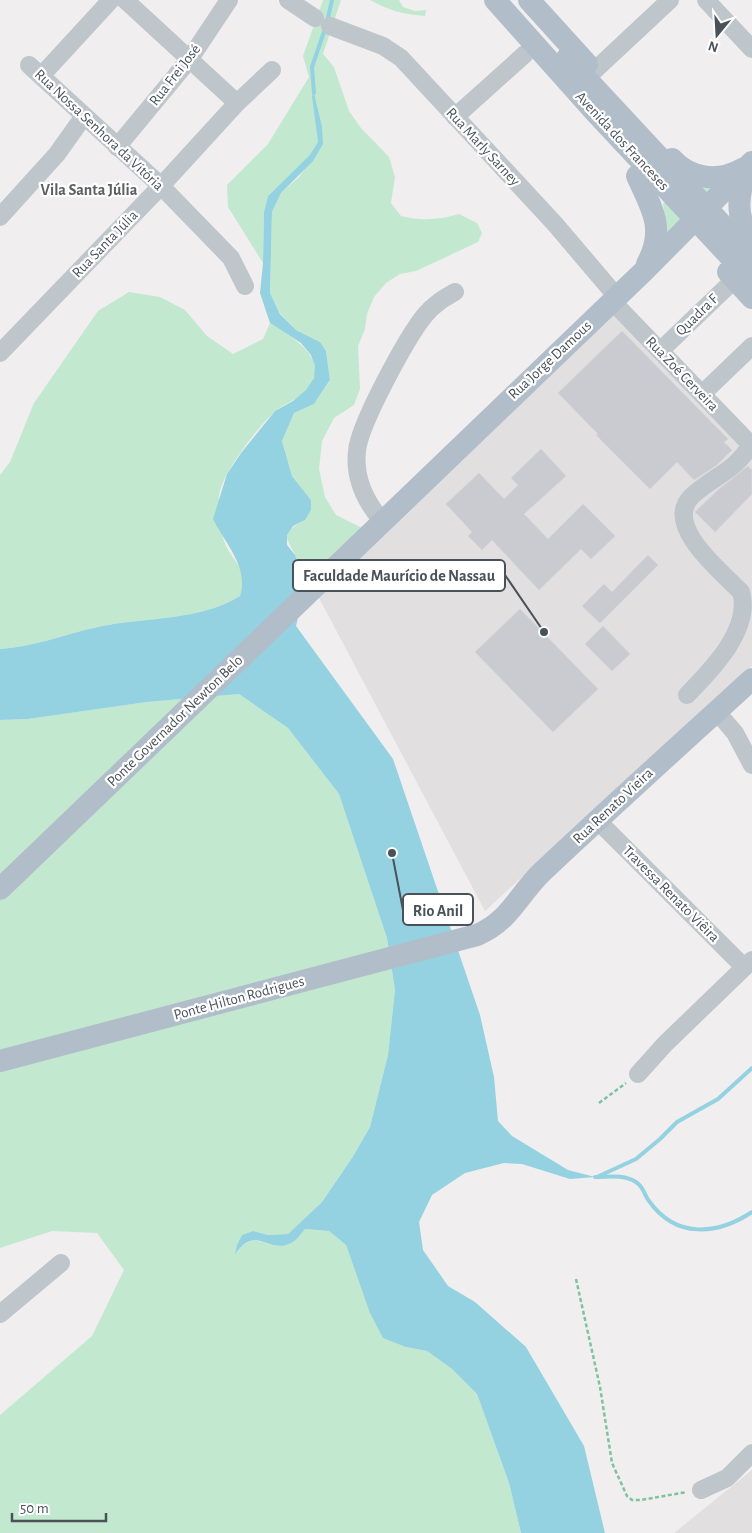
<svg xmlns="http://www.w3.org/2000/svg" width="752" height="1533" viewBox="0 0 752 1533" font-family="'Alegreya Sans',sans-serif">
<rect width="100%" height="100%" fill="#f0eeee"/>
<g fill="#e1dfe0">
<polygon points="615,314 752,457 752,666 485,911 319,598"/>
<polygon points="752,1470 752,1533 674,1533"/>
</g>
<g fill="#c2e9d0">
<path d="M323 0H341L323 54 334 67 349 111 361 128 389 157 395 177 391 203 401 216C422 221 438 220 459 214L477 223 482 233 478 242 416 271 400 274 386 283 374 297 367 314 365 329 358 346 360 389 354 405 334 418 322 441 319 469 325 497 336 515 366 530 306 584C302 575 300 566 296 557 286 536 279 534 305 520L311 500 292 476 282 441 294 413 314 404 330 381 326 351 320 342 296 330 280 313 270 293 272 212 281 193 299 177 323 144 316 124 318 142 311 155 268 196 264 212 263 263 228 207 227 185 268 144 309 77 303 56Z"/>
<path d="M370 0H399L403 7 415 11 426 10 425 16C399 13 393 12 370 0Z"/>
<polygon points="718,181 667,239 663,203"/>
<path d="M129 292 160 297 185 310 207 336 233 354 263 339 270 323C293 338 335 361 305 391 296 401 282 404 273 413 255 431 224 470 219 495 218 503 221 533 224 541 233 565 249 565 240 596 201 621 143 617 98 627 66 634 33 647 0 649V475L10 462 34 403 98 311Z"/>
<path d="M239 694 288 728 339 794 387 938 395 990 388 1055 370 1127 352 1158 322 1202 288 1234 268 1235 253 1231 242 1235 236 1254C255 1225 268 1254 290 1243 296 1241 301 1234 305 1229L329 1231 346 1245 370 1312 406 1347 427 1351 452 1369 477 1394 509 1483 521 1533H0V1415L92 1336 124 1270 97 1233 52 1231 0 1248V720L28 719 147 702Z"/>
</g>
<path fill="#94d2e1" d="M314 93 322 127 323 144 313 161 281 193 272 212 270 293 280 314 296 330 320 342 326 351 330 380 314 404 294 413 282 441 292 476 311 500V510L305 520 293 526 287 535V545L295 555 306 584 296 626 393 759 480 1015 494 1077 498 1121 512 1136 568 1170 595 1177 570 1179 522 1164 504 1163 465 1173 432 1195 419 1222 423 1250 448 1286 475 1302 526 1347 584 1446 605 1533H521L509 1483 477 1394 452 1369 427 1351 406 1347 383 1338 370 1313 346 1245 329 1231 305 1229C301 1234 296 1241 291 1243 267 1255 256 1223 235 1255L237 1245 242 1235 253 1231 268 1235 288 1234 322 1202 352 1158 370 1127 388 1055 395 990 387 938 339 794 288 728 239 694 147 702 28 719 0 720V649C33 647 66 634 98 627 143 617 201 621 240 596 249 567 226 545 213 519L227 474 241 453 275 411 293 401 306 390 314 378 315 366 311 355 301 343 270 323 260 293 263 263 264 212 268 196 310 155 318 142 312 96Z"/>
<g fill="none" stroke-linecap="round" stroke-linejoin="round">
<g stroke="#94d2e1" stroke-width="4">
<polyline points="327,22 332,0"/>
<polyline points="314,93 312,67 325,29"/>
<path d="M595 1177C609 1177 623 1174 636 1182 644 1187 644 1195 649 1201 676 1239 717 1235 752 1212"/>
<polyline points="597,1177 636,1159 660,1139 677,1122 718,1099 752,1068"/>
</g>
</g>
<g fill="#c9cbd0" stroke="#d3d5d9">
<polygon points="622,331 728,439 724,442 732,450 717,465 694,480 677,462 650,489 596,435 598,434 558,393"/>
<polygon points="541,449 566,476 524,514 548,539 583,504 615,536 591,559 581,549 539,590 492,540 482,550 468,536 472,532 446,504 479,473 504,499 518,485 511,478"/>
<polygon points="748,466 752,470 752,494 715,532 695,512 718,490"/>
<polygon points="648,555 658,565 600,623 582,606 604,584 612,592"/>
<polygon points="520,609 598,689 553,732 475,652"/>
<polygon points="603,626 630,654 612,671 585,644"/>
</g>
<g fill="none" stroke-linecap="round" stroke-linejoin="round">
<g stroke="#7ec3a0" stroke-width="2.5" stroke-dasharray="4 2.5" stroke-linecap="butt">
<polyline points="599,1103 626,1083"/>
<polyline points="576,1279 600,1387 612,1463 627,1496 632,1500 641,1500 687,1492"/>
</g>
<g stroke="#bec6cb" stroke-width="18">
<polyline points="125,0 237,103"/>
<polyline points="288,0 315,18"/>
<polyline points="706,0 752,49"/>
<polyline points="330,26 383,46 401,58 555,224 617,297"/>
<polyline points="29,65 161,186 231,258 245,286"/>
<polyline points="594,71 670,0"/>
<polyline points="41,76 111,0"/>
<polyline points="455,117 525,54"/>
<polyline points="117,147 189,60 229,0"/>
<polyline points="0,217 57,154 84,116"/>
<polyline points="612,301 752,446"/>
<polyline points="660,351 734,280"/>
<polyline points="0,353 161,186 237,103 272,70"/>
<polyline points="702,394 752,346"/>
<path d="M382 521C365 501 354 478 357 451 359 425 407 337 425 315 434 304 443 299 455 292"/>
<path d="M687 695C710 671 752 630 741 592 723 573 663 526 691 497 704 484 721 476 734 465 741 459 746 451 752 445"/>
<polyline points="717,712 735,733 752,765"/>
<polyline points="597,820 744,967"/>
<polyline points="638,1074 665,1044 752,960"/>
<polyline points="0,1314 61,1263"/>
<polyline points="701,1490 727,1478 752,1453"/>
</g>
<g stroke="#b1beca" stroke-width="22">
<polyline points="495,0 595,112 752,280"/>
<polyline points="529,0 587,64"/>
<polyline points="567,58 752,257"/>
<path d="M672 159C691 180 719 182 742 169"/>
<path d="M747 167C739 193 733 216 752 239"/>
<path d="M637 176C652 209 666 229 647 264"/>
<polyline points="728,272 752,298"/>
<polyline points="0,889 644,271 752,162"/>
<path d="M0 1061 477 935C510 921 518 895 542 872 611 807 682 743 752 679"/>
</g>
</g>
<g text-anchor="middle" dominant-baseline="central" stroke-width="4.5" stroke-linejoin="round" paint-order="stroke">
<g font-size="15" fill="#495259" stroke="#fff">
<text transform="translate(175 75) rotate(-52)">Rua Frei José</text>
<text transform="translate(99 130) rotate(43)">Rua Nossa Senhora da Vitória</text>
<text transform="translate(622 141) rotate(47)">Avenida dos Franceses</text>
<text transform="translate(483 147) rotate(47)">Rua Marly Sarney</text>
<text transform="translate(105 244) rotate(-46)">Rua Santa Júlia</text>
<text transform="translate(697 315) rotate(-44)">Quadra F</text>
<text transform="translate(550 360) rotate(-43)">Rua Jorge Damous</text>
<text transform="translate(682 374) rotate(46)">Rua Zoé Cerveira</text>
<text transform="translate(175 721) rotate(-44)">Ponte Governador Newton Belo</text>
<text transform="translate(613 806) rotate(-43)">Rua Renato Vieira</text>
<text transform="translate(671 894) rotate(45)">Travessa Renato Viêira</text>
<text transform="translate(239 998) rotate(-15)">Ponte Hilton Rodrigues</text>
</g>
<g font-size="16" font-weight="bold" fill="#5c5f62" stroke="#fff">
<text x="89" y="190">Vila Santa Júlia</text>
</g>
</g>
<path fill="none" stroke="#495259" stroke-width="2" d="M544 632L505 575M392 853L403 910"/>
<g fill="#495259" stroke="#fff" stroke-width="2">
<circle cx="544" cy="632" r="5"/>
<circle cx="392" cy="853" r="5"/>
</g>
<g fill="#fff" stroke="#495259" stroke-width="2">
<rect x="293" y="560" width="212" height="31" rx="5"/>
<rect x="403" y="894" width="70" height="31" rx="5"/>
</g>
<g font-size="16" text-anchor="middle" font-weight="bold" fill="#495259">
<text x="399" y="581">Faculdade Maurício de Nassau</text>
<text x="438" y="916">Rio Anil</text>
</g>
<g transform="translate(717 35) rotate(198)" stroke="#ffffff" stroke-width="4" paint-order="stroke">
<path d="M0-4L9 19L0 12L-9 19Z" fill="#495259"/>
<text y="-8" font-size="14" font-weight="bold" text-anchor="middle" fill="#495259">N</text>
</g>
<path d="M12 1513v8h94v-8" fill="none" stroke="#495259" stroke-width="2.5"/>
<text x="20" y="1513" font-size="15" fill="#495259" stroke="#ffffff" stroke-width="4" paint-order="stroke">50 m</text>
</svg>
